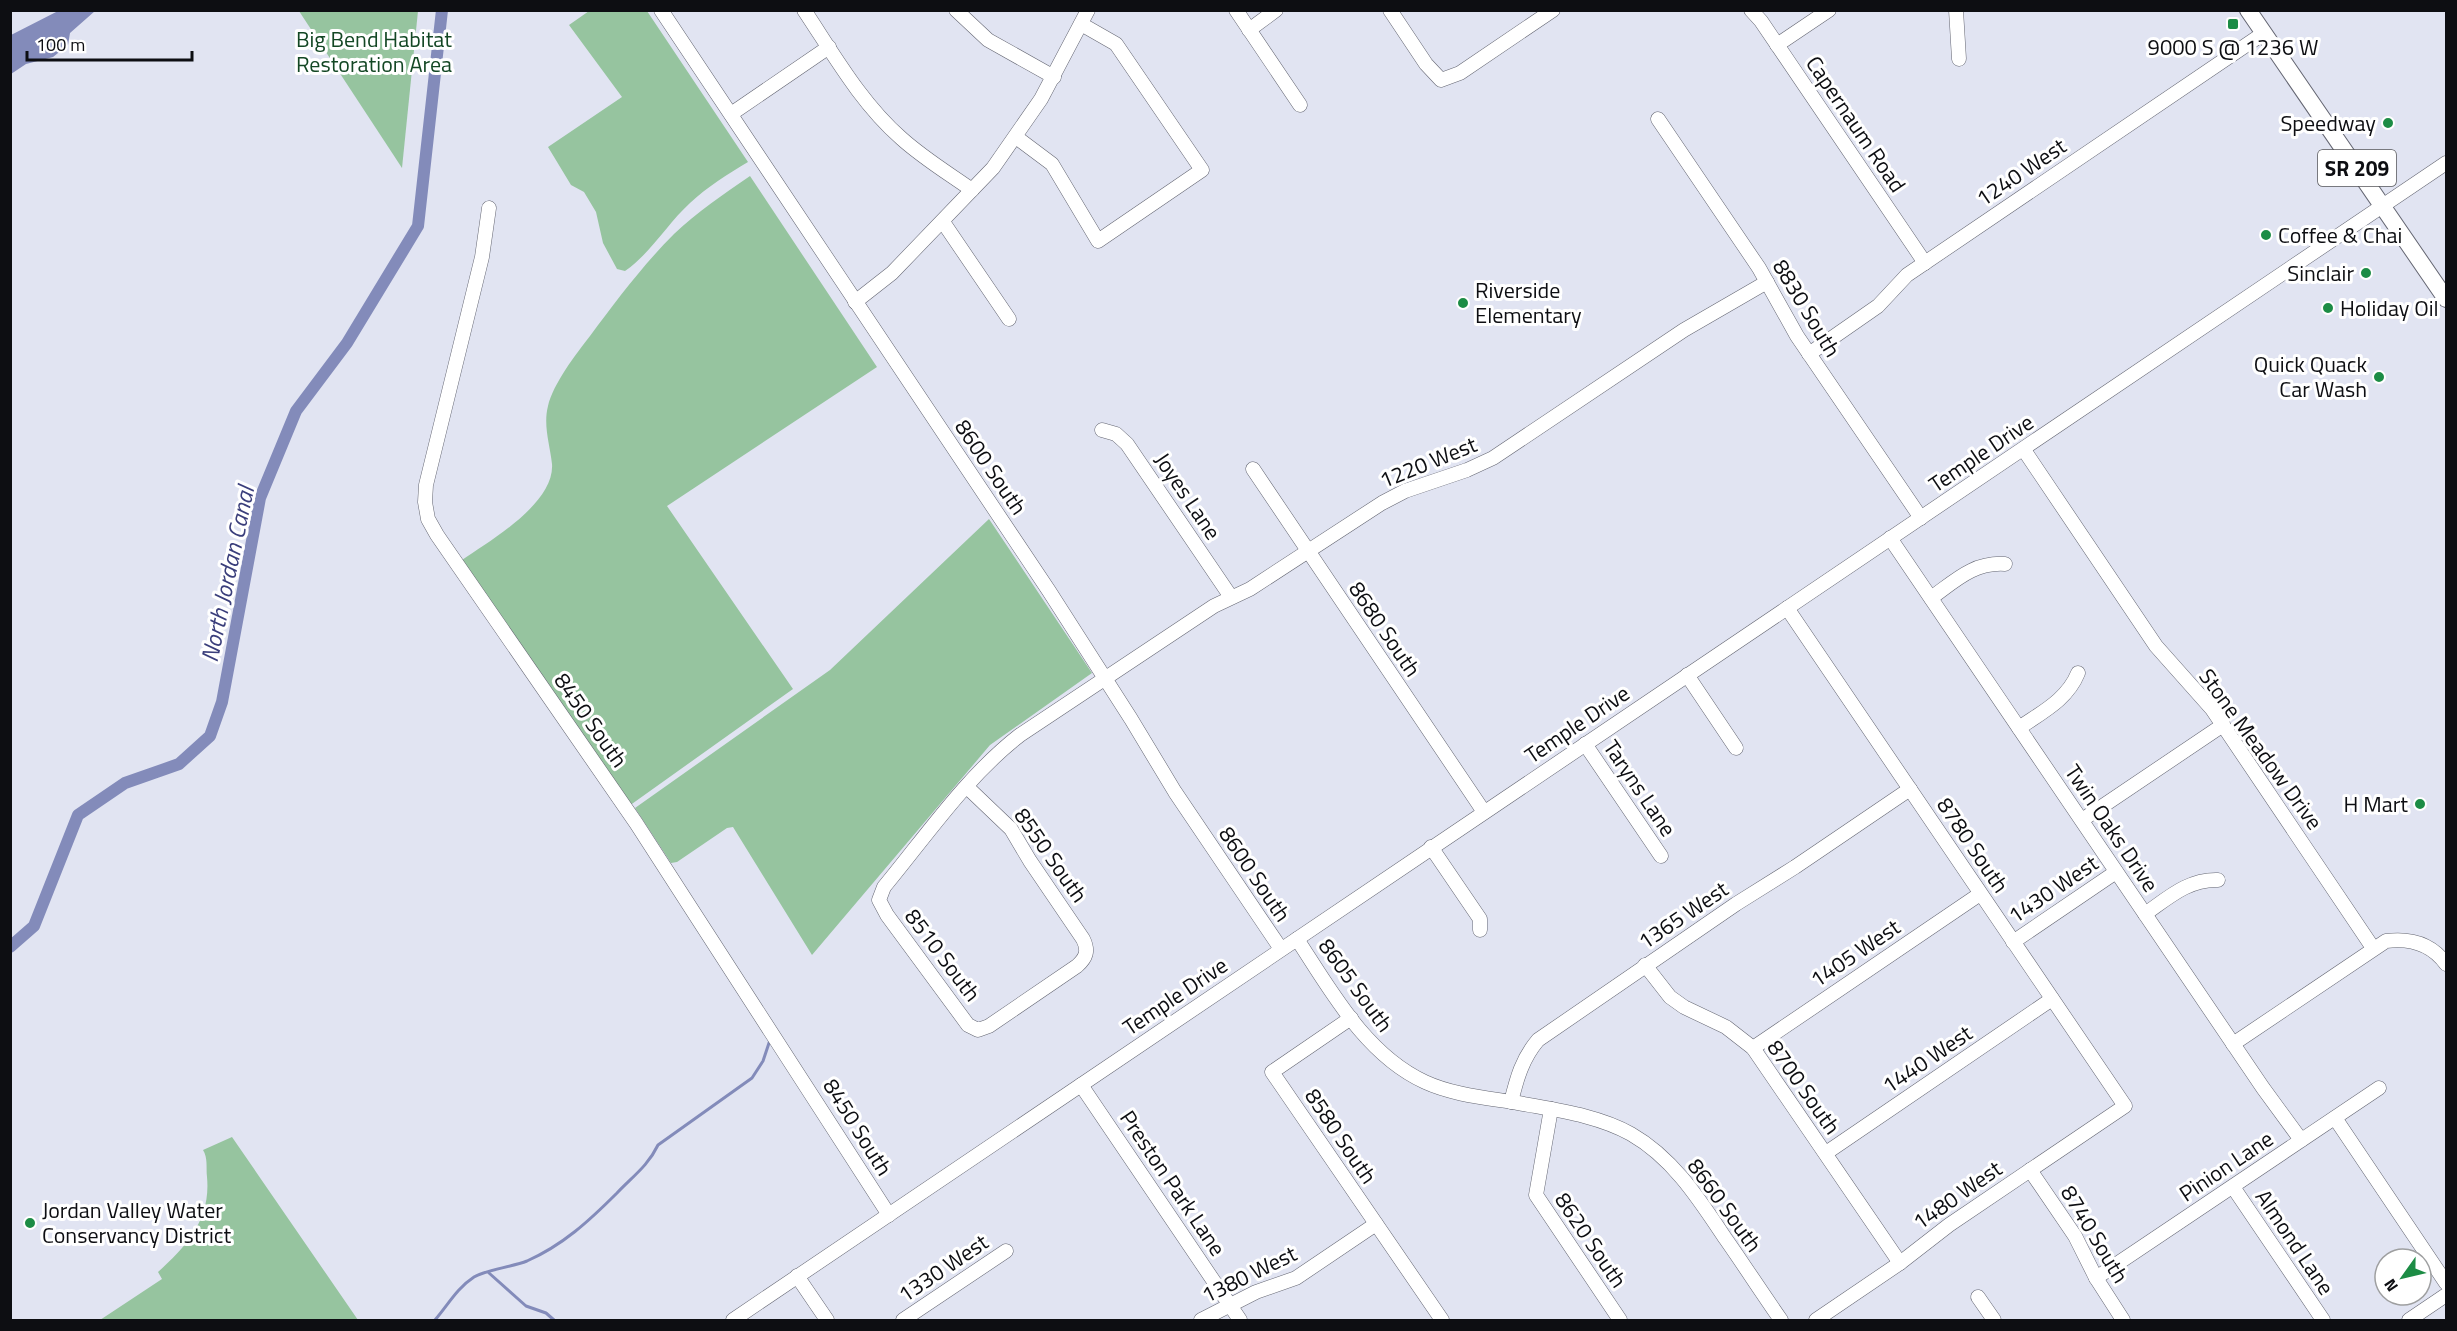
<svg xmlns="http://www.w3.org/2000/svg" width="2457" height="1331" viewBox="0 0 2457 1331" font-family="'Titillium Web',sans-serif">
<rect width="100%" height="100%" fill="#e1e4f2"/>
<g fill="#96c49f">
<polygon points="299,11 418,11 402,168"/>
<path d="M589 11H647L748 162C728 174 707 187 690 203 667 224 651 253 625 271L617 269 603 243 596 212 584 192 571 185 548 147 622 97 569 25Z"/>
<path d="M750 176 877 367 667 506 793 689 629 806 462 560C490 541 555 503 552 464 550 445 543 426 548 406 553 384 576 354 590 336 616 301 643 265 674 234 697 212 724 194 750 176Z"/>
<polygon points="989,519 1092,673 990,745 812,955 733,827 727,828 677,862 671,863 635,808 830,670"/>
<path d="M232 1137 358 1320H100L162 1279 158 1272C187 1246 211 1219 207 1177 206 1167 208 1158 203 1150Z"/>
</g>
<polygon fill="#838bba" points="60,10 95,11 70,33 68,45 53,57 26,64 11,74 11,35"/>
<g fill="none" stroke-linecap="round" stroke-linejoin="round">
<g stroke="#838bba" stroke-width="3">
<polyline points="489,1273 526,1306 546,1313 554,1320"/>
<path d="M435 1320C448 1305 457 1288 474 1277 485 1270 512 1267 527 1261 563 1245 589 1221 617 1193 632 1177 648 1166 658 1145L752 1078 763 1061 770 1040"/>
</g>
<polyline stroke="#838bba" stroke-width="12" points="10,947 34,926 78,815 125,783 179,764 210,736 222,702 260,498 296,411 347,343 418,226 442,10"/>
<g stroke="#646672" stroke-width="15">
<g id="minor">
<polyline points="661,10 1049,591 1131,719 1175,792 1281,949"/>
<path d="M804 10C834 55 861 103 901 138 923 158 948 173 972 190"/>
<polyline points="956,10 988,40 1054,77"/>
<polyline points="1236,10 1300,105"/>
<polyline points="1390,10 1426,64 1441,80 1460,73 1553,10"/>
<polyline points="1751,10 1761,21 1925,263"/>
<polyline points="1956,10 1959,59"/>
<polyline points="1249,30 1276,10"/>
<polyline points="1777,45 1829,10"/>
<polyline points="731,114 829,47"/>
<polyline points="1658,119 1759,268 1797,336 1921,518"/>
<polyline points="1016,137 1052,164 1098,241 1202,170 1116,44 1081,24"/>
<polyline points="489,208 482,257 426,485 425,502 428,519 437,535 636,823 889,1215"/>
<polyline points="943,222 1009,319"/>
<polyline points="855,302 892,273 993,168 1041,99 1088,10"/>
<polyline points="1809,354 1878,306 1907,275 2264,33"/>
<polyline points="1102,430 1116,434 1127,444 1231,597"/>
<polyline points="2024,450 2156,646 2212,709 2373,948"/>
<polyline points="1253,469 1484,812"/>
<polyline points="1890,538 2263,1088 2301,1140"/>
<path d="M1931 598C1955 581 1973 562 2005 564"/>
<polyline points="1787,608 2125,1106 1949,1225 1900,1263 1816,1320"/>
<polyline points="1687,675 1736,748"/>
<path d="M2019 728C2042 712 2067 700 2078 673"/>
<polyline points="1585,744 1661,856"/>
<path d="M967 787 1011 829 1030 861 1083 939C1089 951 1086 958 1077 966L989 1026 978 1030 968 1025 887 915 879 900 884 887C927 835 967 776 1020 735L1214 606 1250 589 1382 503 1405 491 1467 470 1493 458 1684 330 1767 282"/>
<polyline points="2082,820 2223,725"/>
<polyline points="1431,847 1480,919 1480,930"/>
<path d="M2145 914C2168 898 2188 879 2218 880"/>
<path d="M1297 939C1331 991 1366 1055 1425 1082 1453 1095 1488 1098 1518 1103 1555 1110 1597 1115 1631 1134 1673 1158 1699 1199 1725 1238 1744 1265 1762 1293 1781 1320"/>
<polyline points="2013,942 2116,872"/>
<polyline points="1645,965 1670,997 1684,1007 1726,1027 1753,1048 1900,1263"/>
<polyline points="1351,1018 1272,1072 1442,1320"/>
<path d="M2233 1044 2386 941C2410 938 2431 943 2446 964"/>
<polyline points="1753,1048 1980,894"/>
<polyline points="1081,1085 1240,1320"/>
<path d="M1511 1102C1517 1078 1522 1059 1538 1040L1736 904 1795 867 1910 789"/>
<polyline points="1551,1109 1536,1195 1620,1320"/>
<polyline points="2335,1118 2446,1283"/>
<polyline points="1826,1153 2052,999"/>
<polyline points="2030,1170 2075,1236 2096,1278 2123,1320"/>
<polyline points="2233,1187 2323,1320"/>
<polyline points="797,1276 827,1320"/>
<polyline points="2096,1278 2379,1088"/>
<polyline points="1978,1297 1994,1320"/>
<polyline points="733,1320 2446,163"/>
<polyline points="903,1320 1006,1251"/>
<polyline points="1201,1320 1256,1292 1296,1278 1376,1224"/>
<polyline points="2409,1320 2446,1295"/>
</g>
</g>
<g stroke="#646672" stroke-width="18">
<polyline id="major" points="2248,10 2446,299"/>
</g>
<use href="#minor" stroke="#fff" stroke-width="14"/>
<use href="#major" stroke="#fff" stroke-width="16"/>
</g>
<g fill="#1c8c45" stroke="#fff" stroke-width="2">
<rect x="2227" y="18" width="12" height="12" rx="3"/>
<circle cx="2388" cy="123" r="6"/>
<circle cx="2266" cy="235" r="6"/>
<circle cx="2366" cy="273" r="6"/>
<circle cx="1463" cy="303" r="6"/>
<circle cx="2328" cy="308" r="6"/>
<circle cx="2379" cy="377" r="6"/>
<circle cx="2420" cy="804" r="6"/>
<circle cx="30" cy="1223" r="6"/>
</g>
<g text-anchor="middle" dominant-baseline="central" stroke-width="6" stroke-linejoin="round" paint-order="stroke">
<rect fill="#fff" stroke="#565659" stroke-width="1.5" x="2318" y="150" width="78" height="36" rx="4.5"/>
<g font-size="21" font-weight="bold" fill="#0d0e12">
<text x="2357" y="168">SR 209</text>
</g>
<g font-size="22" fill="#134724" stroke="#fff">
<text x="374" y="39">Big Bend Habitat<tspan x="374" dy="25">Restoration Area</tspan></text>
</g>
<g font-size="22" fill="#0d0e12" stroke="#fff" text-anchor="end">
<text x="2233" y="47" text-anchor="middle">9000 S @ 1236 W</text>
<text x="2376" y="123">Speedway</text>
<text x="2278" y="235" text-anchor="start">Coffee &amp; Chai</text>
<text x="2354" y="273">Sinclair</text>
<text x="1475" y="290" text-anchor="start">Riverside<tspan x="1475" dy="25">Elementary</tspan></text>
<text x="2340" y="308" text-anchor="start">Holiday Oil</text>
<text x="2367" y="364">Quick Quack<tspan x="2367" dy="25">Car Wash</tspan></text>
<text x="2408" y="804">H Mart</text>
<text x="42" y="1210" text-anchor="start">Jordan Valley Water<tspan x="42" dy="25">Conservancy District</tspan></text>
</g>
<g font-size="22" fill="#0d0e12" stroke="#fff">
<text transform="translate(1856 124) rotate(56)">Capernaum Road</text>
<text transform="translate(2021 172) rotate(-34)">1240 West</text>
<text transform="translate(1807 308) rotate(59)">8830 South</text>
<text transform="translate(1981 453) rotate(-34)">Temple Drive</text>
<text transform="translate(1428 462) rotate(-22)">1220 West</text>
<text transform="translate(991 467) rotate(56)">8600 South</text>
<text transform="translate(1188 496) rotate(56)">Joyes Lane</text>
<text transform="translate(1385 629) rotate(56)">8680 South</text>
<text transform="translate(591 720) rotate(55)">8450 South</text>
<text transform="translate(1577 724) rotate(-34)">Temple Drive</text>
<text transform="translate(2261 749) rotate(54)">Stone Meadow Drive</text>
<text transform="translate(1640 788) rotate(56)">Taryns Lane</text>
<text transform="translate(2112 828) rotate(56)">Twin Oaks Drive</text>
<text transform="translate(1973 845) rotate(56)">8780 South</text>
<text transform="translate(1051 855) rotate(55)">8550 South</text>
<text transform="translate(1255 874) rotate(56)">8600 South</text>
<text transform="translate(2053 889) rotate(-34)">1430 West</text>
<text transform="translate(1683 915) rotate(-34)">1365 West</text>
<text transform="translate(1855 953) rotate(-34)">1405 West</text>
<text transform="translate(943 955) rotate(53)">8510 South</text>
<text transform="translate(1356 985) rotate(54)">8605 South</text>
<text transform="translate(1175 996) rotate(-34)">Temple Drive</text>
<text transform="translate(1927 1059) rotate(-34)">1440 West</text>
<text transform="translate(1804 1087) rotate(55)">8700 South</text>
<text transform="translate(858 1127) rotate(58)">8450 South</text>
<text transform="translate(1341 1136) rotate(56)">8580 South</text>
<text transform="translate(2226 1166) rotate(-34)">Pinion Lane</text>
<text transform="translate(1173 1183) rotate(56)">Preston Park Lane</text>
<text transform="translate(1957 1195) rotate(-35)">1480 West</text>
<text transform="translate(1725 1205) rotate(54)">8660 South</text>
<text transform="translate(2095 1234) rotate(59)">8740 South</text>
<text transform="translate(1591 1240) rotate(56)">8620 South</text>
<text transform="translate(2295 1242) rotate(56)">Almond Lane</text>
<text transform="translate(943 1268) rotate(-34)">1330 West</text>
<text transform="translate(1249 1274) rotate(-26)">1380 West</text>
</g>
<g font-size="24" font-style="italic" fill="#3a3e7b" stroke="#fff">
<text transform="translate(227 574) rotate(-78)">North Jordan Canal</text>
</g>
</g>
<rect width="2457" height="1331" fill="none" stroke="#0d0e12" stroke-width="24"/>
<g transform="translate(2403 1277) rotate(236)"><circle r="28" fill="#ffffff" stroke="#9e9fa0" stroke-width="1.5"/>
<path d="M0-4.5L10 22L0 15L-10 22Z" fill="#1c8c45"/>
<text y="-9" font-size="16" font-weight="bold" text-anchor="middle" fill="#0d0e12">N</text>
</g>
<path d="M27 51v9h165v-9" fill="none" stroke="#0d0e12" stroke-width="3"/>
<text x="36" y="51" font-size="18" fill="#0d0e12" stroke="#ffffff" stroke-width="4.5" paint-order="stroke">100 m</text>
</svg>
